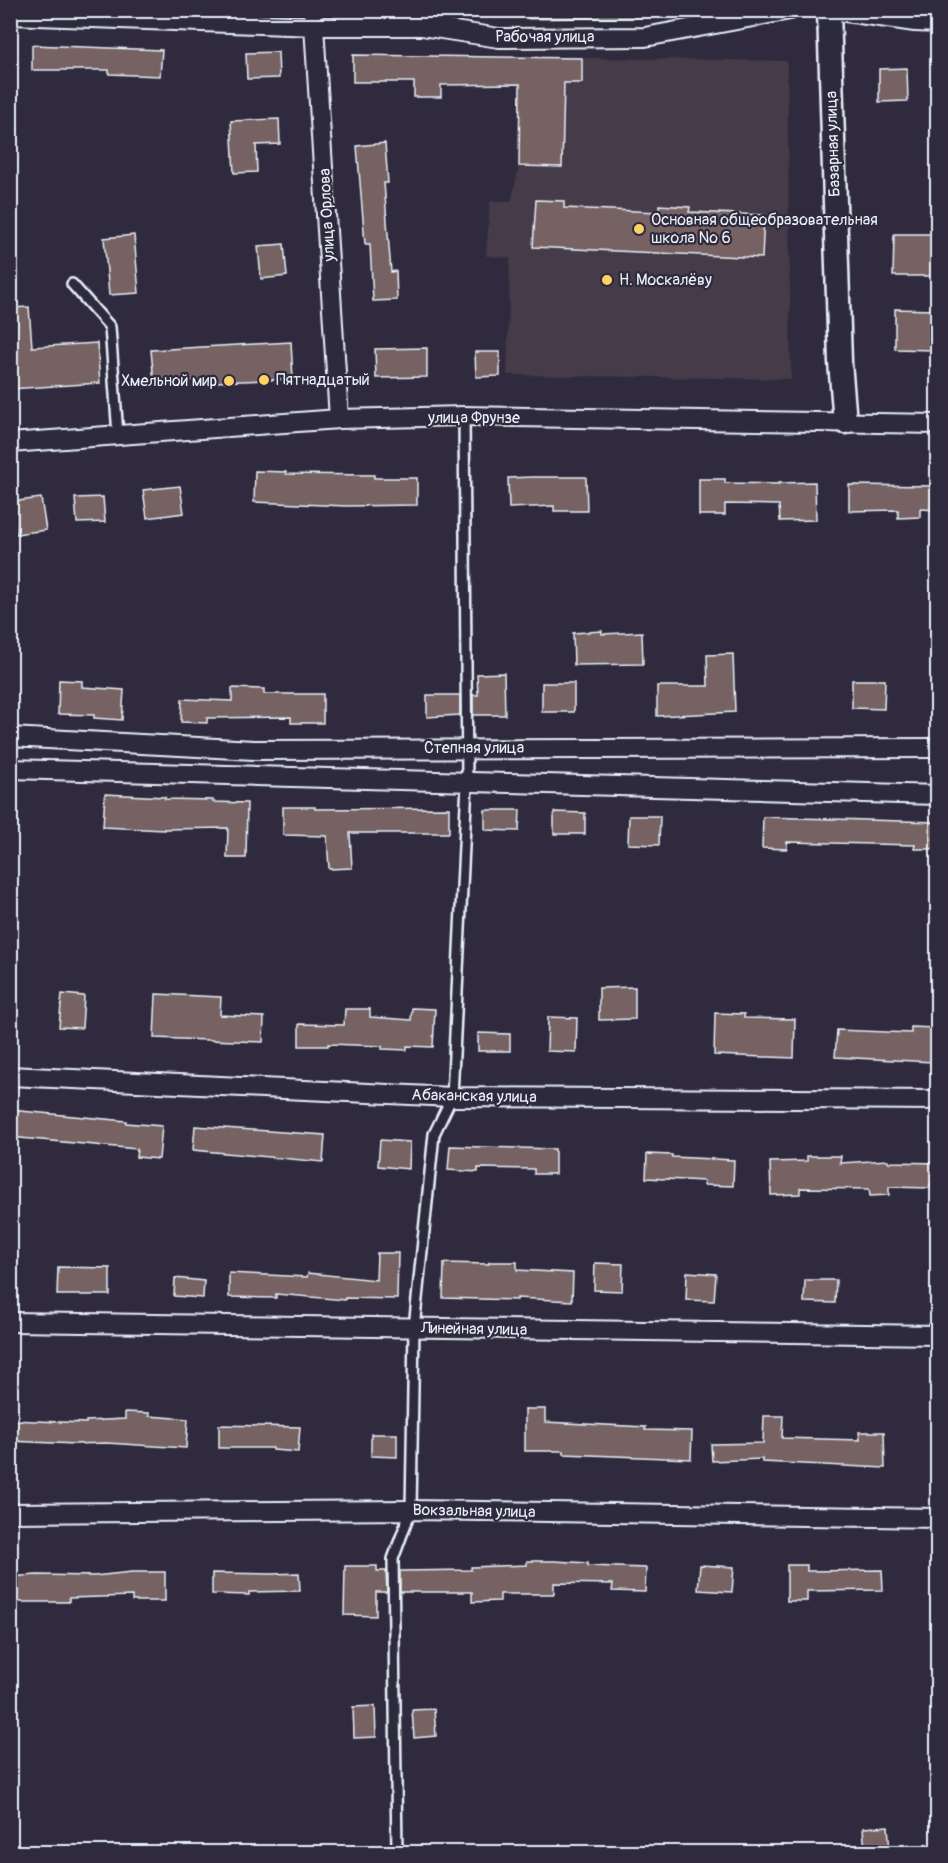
<svg xmlns="http://www.w3.org/2000/svg" width="948" height="1863" viewBox="0 0 948 1863" font-family="Pangolin,sans-serif">
<rect width="100%" height="100%" fill="#2f2a3d"/>
<filter id="ink" filterUnits="userSpaceOnUse"><feTurbulence type="fractalNoise" baseFrequency=".0167" numOctaves="2"/><feDisplacementMap in="SourceGraphic" scale="12" xChannelSelector="R" yChannelSelector="G"/><feConvolveMatrix kernelMatrix="1 2 1 2 8 2 1 2 1" color-interpolation-filters="sRGB"/></filter>
<g filter="url(#ink)">
<polygon fill="#453b49" points="520,57 787,61 791,379 507,375 510,258 486,256 490,201 511,202 519,166"/>
<polygon fill="#626b5f" stroke="#a5aeac" stroke-width="1.5" points="651,11 651,14 645,17 529,19 523,11"/>
<g fill="#776264" stroke="#e8f1f8" stroke-width="1.5">
<polygon points="32,45 162,50 160,76 109,74 109,70 32,70"/>
<polygon points="278,52 279,78 247,79 246,53"/>
<polygon points="353,55 582,58 582,83 564,83 562,167 519,166 520,84 441,85 441,97 414,97 414,82 353,82"/>
<polygon points="907,68 908,101 879,102 879,69"/>
<polygon points="279,119 280,144 256,145 257,172 234,173 231,121"/>
<polygon points="385,143 388,183 384,183 391,272 396,271 397,300 373,301 370,244 365,244 357,146"/>
<polygon points="536,200 564,201 564,208 659,212 659,205 690,207 689,212 764,215 762,258 533,247"/>
<polygon points="894,234 932,234 931,276 893,276"/>
<polygon points="134,235 139,293 109,295 104,238"/>
<polygon points="284,244 287,276 261,279 258,246"/>
<polygon points="29,307 32,347 97,343 100,383 10,389 10,308"/>
<polygon points="895,309 933,310 933,350 895,349"/>
<polygon points="291,342 293,379 214,382 213,379 154,383 151,350"/>
<polygon points="427,348 427,377 376,378 375,349"/>
<polygon points="475,352 500,352 500,376 476,377"/>
<polygon points="255,471 286,472 286,474 374,475 374,478 417,478 417,505 346,506 254,502"/>
<polygon points="532,477 586,477 587,511 554,511 554,506 509,508 508,478"/>
<polygon points="699,479 725,479 725,483 779,484 779,483 815,482 816,520 780,521 779,505 725,504 725,515 699,515"/>
<polygon points="849,485 938,486 938,510 920,509 920,517 898,518 898,510 849,511"/>
<polygon points="180,486 184,513 147,518 143,490"/>
<polygon points="103,497 105,522 77,523 75,498"/>
<polygon points="41,498 46,530 16,534 11,502"/>
<polygon points="602,631 602,634 642,632 643,664 574,665 573,633"/>
<polygon points="733,654 735,712 657,716 657,686 708,686 707,655"/>
<polygon points="504,673 505,715 473,715 473,695 478,695 477,674"/>
<polygon points="59,680 82,681 82,687 124,690 122,720 94,718 94,715 58,714"/>
<polygon points="852,680 885,680 884,709 852,708"/>
<rect x="542" y="683" width="32" height="29"/>
<polygon points="232,688 264,689 264,694 323,694 323,723 291,723 291,717 207,718 207,723 181,722 182,699 232,701"/>
<polygon points="427,695 460,695 460,715 427,717"/>
<polygon points="105,794 165,797 165,799 213,800 213,802 247,803 246,858 227,858 228,828 164,829 164,830 103,827"/>
<polygon points="283,807 315,807 315,809 449,808 449,833 350,833 352,868 329,869 327,836 283,835"/>
<polygon points="485,810 520,810 519,831 485,830"/>
<polygon points="554,812 585,813 585,834 554,834"/>
<polygon points="629,816 660,816 659,845 628,844"/>
<polygon points="763,817 936,822 935,849 914,849 915,845 787,842 787,849 762,848"/>
<polygon points="635,987 635,1019 599,1020 599,988"/>
<polygon points="62,994 84,996 82,1028 59,1027"/>
<polygon points="156,994 221,997 220,1015 264,1017 263,1042 154,1038"/>
<polygon points="412,1008 435,1009 433,1047 407,1046 407,1050 382,1049 382,1046 328,1044 328,1046 299,1046 299,1024 344,1025 345,1009 370,1009 370,1017 411,1020"/>
<polygon points="715,1013 744,1014 744,1018 795,1019 794,1058 714,1055"/>
<polygon points="548,1017 577,1018 576,1052 547,1051"/>
<polygon points="911,1027 935,1028 933,1062 835,1057 837,1030 911,1033"/>
<polygon points="478,1033 510,1034 510,1051 478,1051"/>
<polygon points="10,1110 126,1121 126,1123 162,1126 159,1159 136,1157 137,1149 10,1137"/>
<polygon points="195,1126 325,1135 323,1162 193,1150"/>
<polygon points="380,1140 410,1142 409,1169 378,1166"/>
<polygon points="450,1146 555,1149 555,1174 534,1174 534,1169 478,1168 478,1172 448,1170"/>
<polygon points="647,1154 672,1155 672,1157 734,1160 733,1186 704,1185 704,1181 646,1178"/>
<polygon points="807,1156 841,1156 840,1163 888,1160 888,1162 938,1163 938,1185 930,1184 930,1188 889,1187 889,1195 870,1196 869,1189 800,1188 800,1194 771,1195 770,1162 807,1161"/>
<polygon points="377,1253 398,1253 397,1299 345,1298 345,1300 276,1294 276,1298 229,1297 229,1273 307,1277 308,1273 376,1280"/>
<polygon points="489,1262 517,1262 517,1270 573,1273 572,1301 517,1298 517,1300 443,1298 444,1263 489,1264"/>
<polygon points="595,1263 623,1264 622,1291 594,1290"/>
<polygon points="58,1267 110,1268 110,1295 57,1295"/>
<polygon points="687,1272 716,1274 714,1301 686,1300"/>
<polygon points="175,1278 204,1281 203,1298 174,1296"/>
<polygon points="805,1280 836,1280 835,1303 804,1302"/>
<polygon points="525,1409 545,1409 545,1422 646,1427 645,1430 692,1431 691,1459 564,1454 564,1451 525,1451"/>
<polygon points="125,1412 149,1413 149,1416 188,1419 186,1448 106,1443 75,1444 10,1441 10,1420 86,1423 86,1421 125,1419"/>
<polygon points="764,1416 783,1416 782,1438 860,1440 859,1432 884,1432 885,1468 762,1462 762,1459 712,1461 711,1444 763,1443"/>
<polygon points="219,1425 300,1427 298,1452 273,1450 273,1448 219,1448"/>
<polygon points="371,1434 397,1434 397,1457 371,1456"/>
<polygon points="527,1561 554,1561 588,1563 588,1566 646,1568 645,1592 612,1591 613,1584 554,1583 554,1594 500,1594 500,1601 472,1602 472,1592 400,1592 400,1571 471,1570 471,1567 527,1565"/>
<polygon points="700,1565 734,1567 732,1592 698,1590"/>
<polygon points="787,1565 807,1565 807,1571 882,1570 883,1590 807,1591 807,1601 787,1601"/>
<polygon points="345,1566 377,1566 377,1571 386,1571 387,1592 376,1592 376,1616 344,1615"/>
<polygon points="132,1572 165,1572 165,1601 132,1601 132,1596 69,1598 69,1602 10,1602 10,1577 37,1575 94,1576"/>
<polygon points="212,1573 271,1574 299,1573 300,1591 249,1592 249,1595 212,1594"/>
<polygon points="375,1706 376,1737 354,1738 353,1707"/>
<polygon points="434,1709 436,1736 414,1738 412,1710"/>
<polygon points="888,1826 890,1852 865,1852 863,1828"/>
</g>
<g fill="none" stroke-linecap="round" stroke-linejoin="round">
<g stroke="#e8f1f8" stroke-width="14">
<g id="service">
<polyline points="72,284 110,327 118,435"/>
<polyline points="397,1852 393,1559 411,1510 414,1328 434,1134 452,1097 467,783 464,416"/>
</g>
</g>
<g stroke="#e8f1f8" stroke-width="22">
<g id="minor">
<polyline points="313,10 339,419"/>
<polyline points="832,10 915,22 938,23"/>
<polyline points="10,15 315,26 422,26 499,38 645,37 790,10"/>
<polyline points="10,443 339,419 464,416 938,424"/>
<polyline points="10,737 254,750 938,748"/>
<polyline points="10,769 938,795"/>
<polyline points="10,1076 452,1097 938,1100"/>
<polyline points="10,1322 938,1335"/>
<polyline points="10,1513 411,1510 938,1518"/>
</g>
</g>
<g stroke="#e8f1f8" stroke-width="27">
<polyline id="tertiary" points="829,10 840,362 845,422"/>
</g>
<use href="#service" stroke="#2f2a3d" stroke-width="9"/>
<use href="#minor" stroke="#2f2a3d" stroke-width="18"/>
<use href="#tertiary" stroke="#2f2a3d" stroke-width="22"/>
</g>
</g>
<g fill="#ffd166" stroke="#2f2a3d" stroke-width="2">
<circle cx="639" cy="229" r="6"/>
<circle cx="607" cy="280" r="6"/>
<circle cx="264" cy="380" r="6"/>
<circle cx="229" cy="381" r="6"/>
</g>
<g text-anchor="middle" dominant-baseline="central" stroke-width="4.5" stroke-linejoin="round" paint-order="stroke">
<g font-size="16" fill="#e8f1f8" stroke="#2f2a3d">
<text x="545" y="37">Рабочая улица</text>
<text transform="translate(833 144) rotate(-92)">Базарная улица</text>
<text transform="translate(327 215) rotate(-93)">улица Орлова</text>
<text x="474" y="418">улица Фрунзе</text>
<text x="474" y="748">Степная улица</text>
<text transform="translate(474 1096) rotate(1)">Абаканская улица</text>
<text transform="translate(474 1329) rotate(1)">Линейная улица</text>
<text transform="translate(474 1511) rotate(1)">Вокзальная улица</text>
</g>
<g font-size="16" fill="#e8f1f8" stroke="#2f2a3d" text-anchor="start">
<text x="651" y="220">Основная общеобразовательная<tspan x="651" dy="18">школа № 6</tspan></text>
<text x="619" y="280">Н. Москалёву</text>
<text x="276" y="380">Пятнадцатый</text>
<text x="217" y="381" text-anchor="end">Хмельной мир</text>
</g>
</g>
<rect width="948" height="1863" fill="none" stroke="#2f2a3d" stroke-width="36"/>
<rect x="18" y="18" width="912" height="1827" fill="none" stroke="#e8f1f8" stroke-width="2" filter="url(#ink)"/>
</svg>
